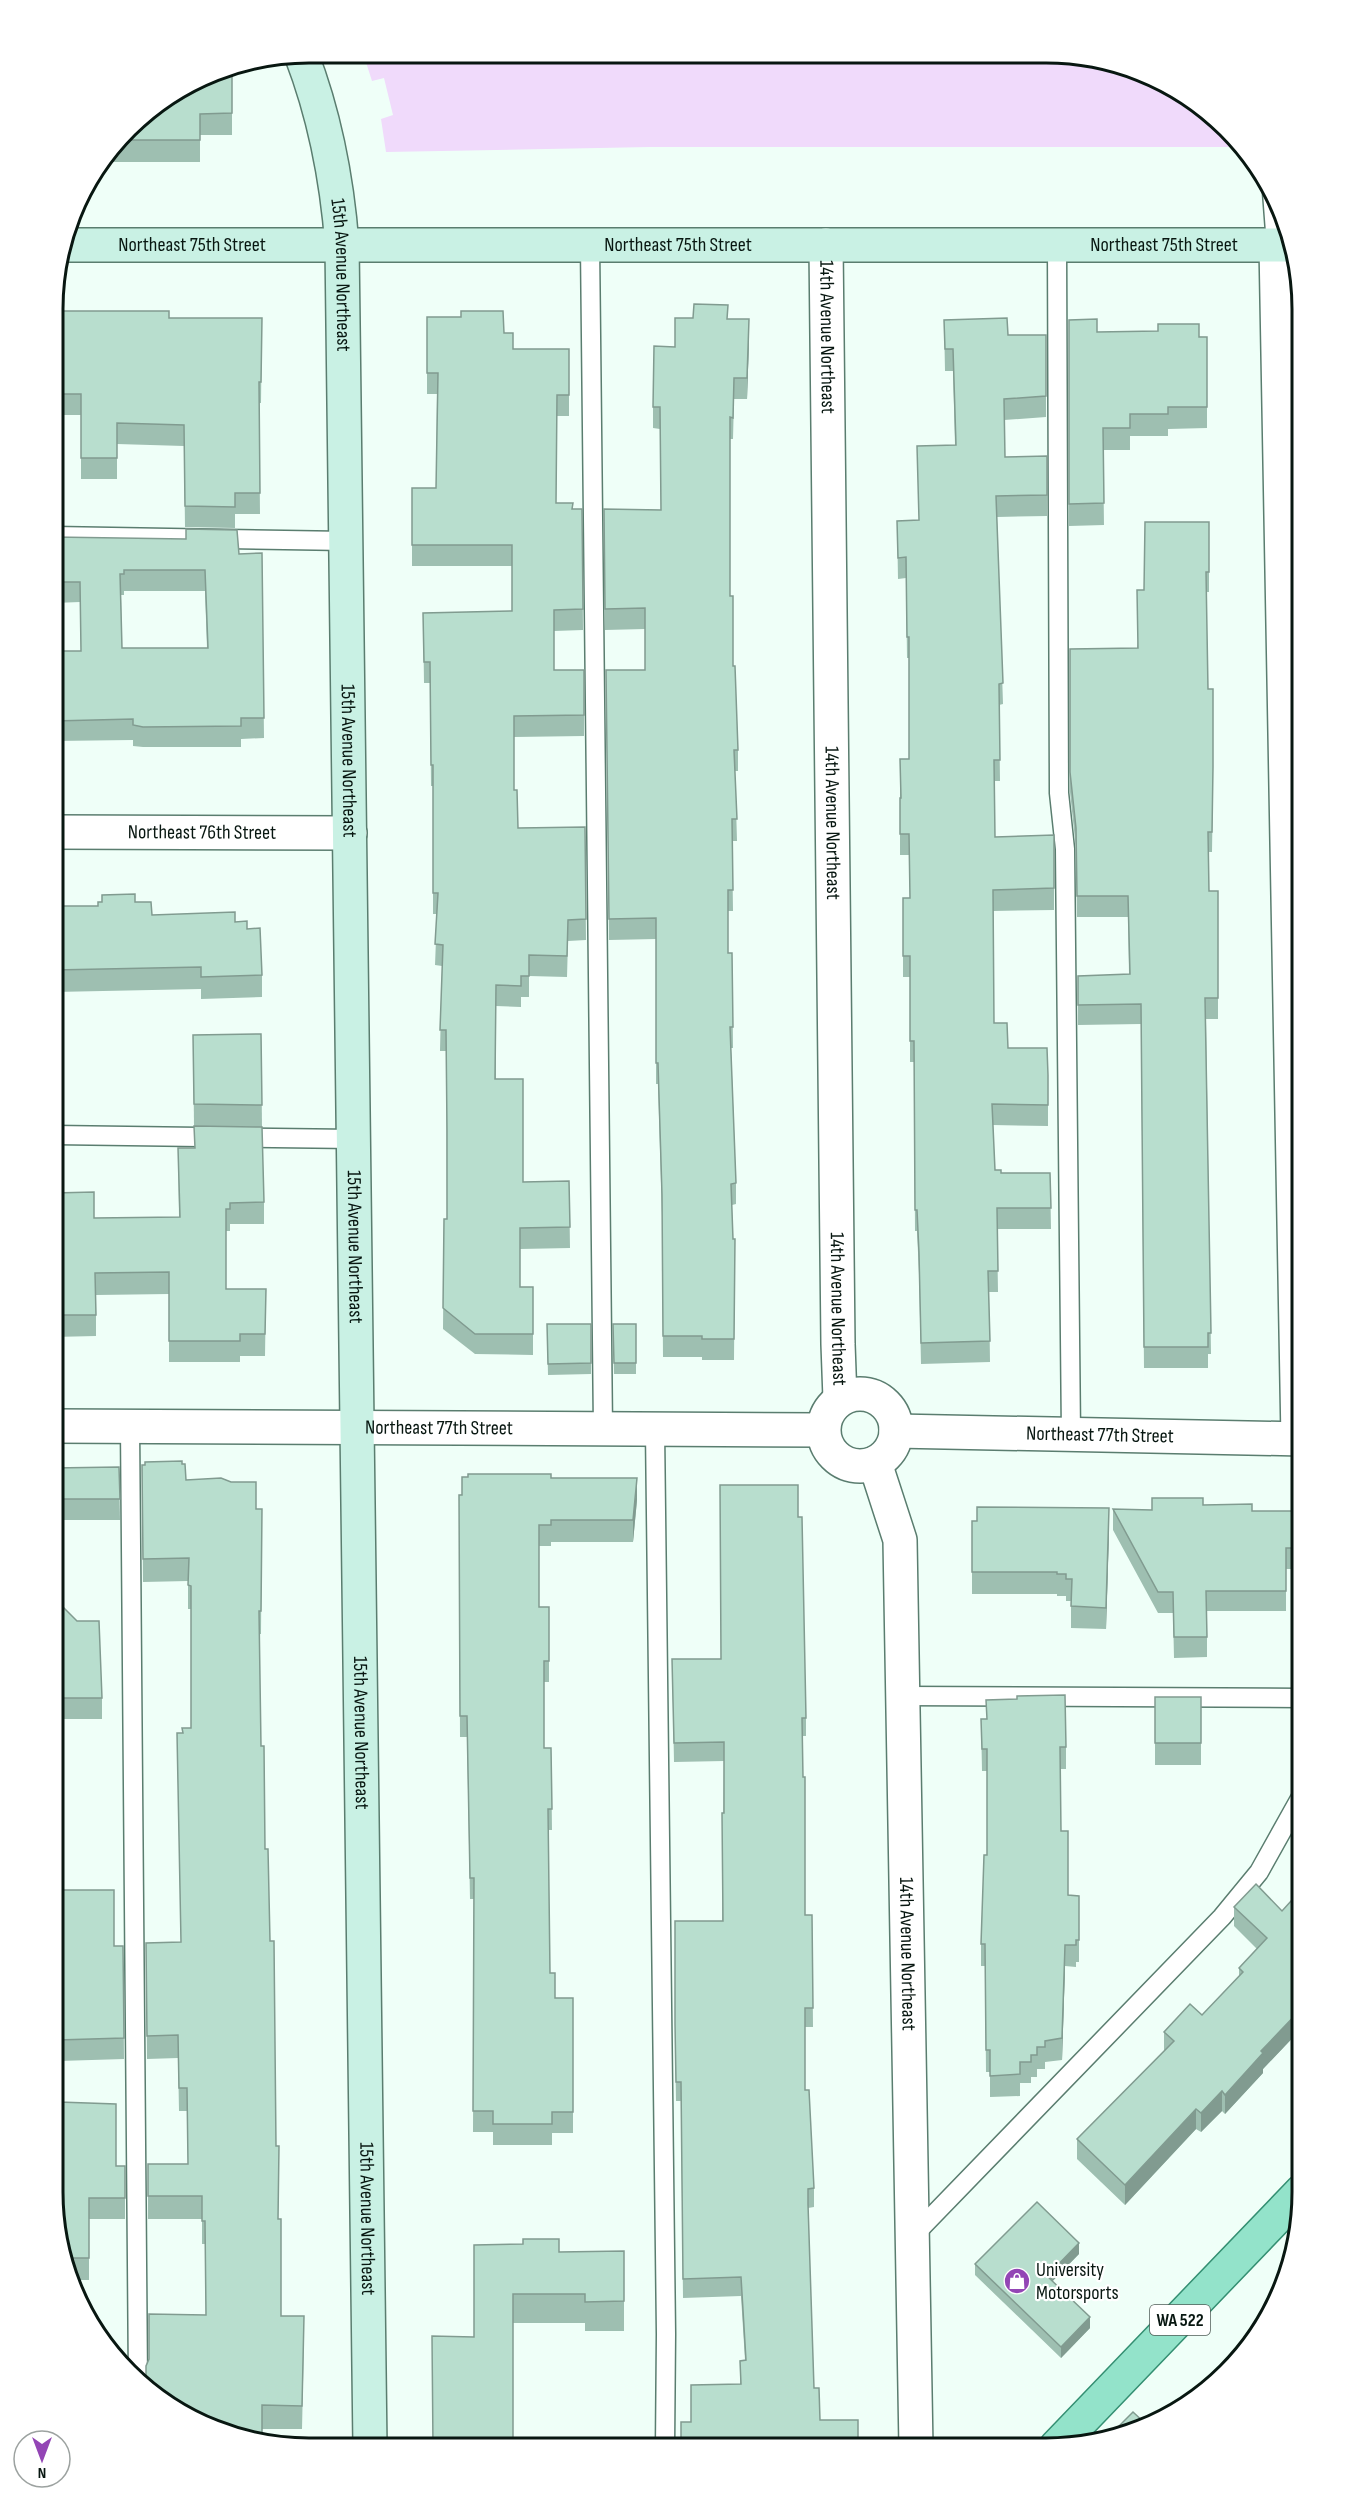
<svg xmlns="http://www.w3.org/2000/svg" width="1355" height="2501" viewBox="0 0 1355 2501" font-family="'Sofia Sans Condensed',sans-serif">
<rect width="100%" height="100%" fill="#effff8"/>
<polygon fill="#f0dafb" points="363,53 1096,57 1159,79 1215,116 1242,147 650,147 386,152 381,119 393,115 384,78 372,81"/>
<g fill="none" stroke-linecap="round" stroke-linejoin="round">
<g stroke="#5a7d6f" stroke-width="21">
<g id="lane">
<polyline points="1272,192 1276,245"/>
<polyline points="590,245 603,1429"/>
<polyline points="1057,245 1059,793 1065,849 1071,1435"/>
<polyline points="54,536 346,541"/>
<polyline points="54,1135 354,1139"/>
<polyline points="130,1427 138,2382"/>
<polyline points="655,1430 666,2334 665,2447"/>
<polyline points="903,1696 1302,1698"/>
<polyline points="913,2236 1222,1917 1259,1872 1302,1795"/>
</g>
</g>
<g stroke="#5a7d6f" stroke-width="36">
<g id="street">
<path id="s1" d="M826 245 838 1344 840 1399"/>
<polyline points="1276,245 1298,1439"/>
<path id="s2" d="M54 832 350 833"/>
<circle cx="860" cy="1430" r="36"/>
<path id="s3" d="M53 1426 823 1430"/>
<path id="s4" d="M896 1431 1302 1439"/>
<path id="s5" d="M875 1463 900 1540 916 2448"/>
</g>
</g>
<g stroke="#5a7d6f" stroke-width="36">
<g id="secondary">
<path id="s6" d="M301 54C325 116 337 179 342 245L370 2447"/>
<path id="s7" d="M64 245H1292"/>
</g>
</g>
<g stroke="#348f72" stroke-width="36">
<polyline id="primary" points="1056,2447 1302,2191"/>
</g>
<use href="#lane" stroke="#fff" stroke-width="18"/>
<use href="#street" stroke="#fff" stroke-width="33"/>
<use href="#secondary" stroke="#c9f1e4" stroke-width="33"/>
<use href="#primary" stroke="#93e3ca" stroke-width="33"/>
</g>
<g fill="#9ebfb1" fill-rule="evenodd">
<polygon points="232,69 232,135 200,135 200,162 112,162 112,157 109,157 140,116"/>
<polygon points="55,311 169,318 262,318 261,403 259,403 260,514 235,514 235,528 185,527 184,446 117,444 117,479 81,479 81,415 54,415"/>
<polygon points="427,317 504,333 513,349 569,349 569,416 557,416 556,503 572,509 582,509 583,630 554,631 554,670 584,670 584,736 514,737 514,790 518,828 585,827 586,940 568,941 567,977 529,976 529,997 521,997 521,1007 496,1006 496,1079 523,1182 569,1181 570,1248 520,1249 520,1287 533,1287 533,1355 475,1354 443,1329 444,1219 447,1219 446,1051 440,1051 442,966 435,965 437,914 433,914 433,786 431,786 430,683 424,683 423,613 512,611 512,566 412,566 412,488 436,488 437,394 427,394"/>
<polygon points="728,319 749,340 747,399 734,399 733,439 730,439 730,596 733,666 738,750 738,771 735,771 737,841 732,841 733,911 728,911 728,953 732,953 733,1048 731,1048 736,1183 736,1204 732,1205 733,1239 735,1239 734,1360 702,1360 702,1357 663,1357 662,1216 658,1084 656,1084 656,939 609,940 606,670 645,670 645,629 605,630 604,509 661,510 660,429 653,428 653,407 675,347"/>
<polygon points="944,320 1008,335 1046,335 1046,417 1004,420 1005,457 1047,456 1047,516 997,517 1003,704 999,705 1000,781 994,781 995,837 1054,835 1054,910 993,911 994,1023 1008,1048 1048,1075 1048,1126 993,1125 995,1170 1001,1173 1050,1173 1051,1229 997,1229 998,1292 989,1292 990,1362 921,1364 919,1274 917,1231 915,1231 914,1062 910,1062 910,977 903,977 903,898 910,898 909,855 900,855 900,759 909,759 909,658 907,658 906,578 898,579 897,521 919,520 955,445 953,371 945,371"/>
<polygon points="1069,320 1097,332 1207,337 1207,428 1168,429 1168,436 1130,436 1130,450 1103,450 1104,525 1069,526"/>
<polygon points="1209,522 1209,592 1206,592 1208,689 1213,787 1212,852 1209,852 1209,891 1218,891 1218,1019 1206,1019 1211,1354 1208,1354 1208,1368 1144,1368 1141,1024 1078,1025 1078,976 1129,974 1128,917 1077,917 1076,849 1070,792 1070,649 1137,648 1144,590"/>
<path d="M54 537 239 554 262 553 264 738 241 739V747H143L133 746V740L54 741V651H81L80 602 54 603ZM124 591H205L207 648H122L121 595H124Z"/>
<polygon points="135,902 152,915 235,922 247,929 262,975 262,997 201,999 201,989 54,992 54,906 98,906"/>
<polygon points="261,1034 262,1127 194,1126 193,1035"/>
<polygon points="178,1148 264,1202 264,1224 230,1224 230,1231 226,1231 226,1289 266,1289 265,1356 240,1356 240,1362 169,1362 169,1294 96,1295 96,1336 53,1337 54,1193 94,1218 179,1217"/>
<polygon points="547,1324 591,1324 591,1374 548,1375"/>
<polygon points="613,1324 636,1324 636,1374 614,1374"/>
<polygon points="182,1464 186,1480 256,1509 262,1509 261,1634 259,1634 261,1746 276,2146 279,2169 278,2219 281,2316 304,2339 302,2429 210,2429 146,2389 206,2315 205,2244 202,2244 202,2219 148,2219 148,2164 188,2164 187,2111 179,2111 178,2058 147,2059 146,1943 181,1942 177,1733 182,1733 191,1728 191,1609 188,1609 188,1581 143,1582 142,1465"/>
<polygon points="119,1467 120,1520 53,1520 53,1468"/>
<polygon points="551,1478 637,1500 633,1542 551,1542 551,1546 539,1546 539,1607 549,1607 549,1682 544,1682 544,1748 551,1748 552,1830 548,1830 550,1973 555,1998 573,1998 573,2133 552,2133 552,2145 493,2145 493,2132 473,2132 474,1899 470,1899 467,1737 460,1737 459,1495"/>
<polygon points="1203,1505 1252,1511 1302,1511 1302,1569 1286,1569 1286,1611 1207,1611 1207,1657 1174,1658 1173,1613 1158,1613 1113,1530 1113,1509 1152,1510"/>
<polygon points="798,1517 806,1718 806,1736 802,1736 805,1915 812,1915 813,2027 805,2027 805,2090 814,2188 814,2207 808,2208 814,2388 691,2422 740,2384 740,2361 745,2360 741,2296 683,2298 681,2101 676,2101 675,2042 675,1921 722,1921 724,1761 674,1762 672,1659 721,1659"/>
<polygon points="972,1521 1109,1530 1106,1629 1071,1628 1071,1601 1066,1601 1066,1596 1057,1596 1057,1594 972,1594"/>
<polygon points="53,1597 102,1698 102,1719 53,1719"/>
<rect x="1155" y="1697" width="46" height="68"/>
<polygon points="981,1719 1066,1747 1066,1769 1061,1769 1061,1831 1068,1895 1079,1896 1079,1962 1076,1962 1076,1967 1065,1966 1062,2060 1045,2062 1045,2069 1037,2069 1037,2077 1031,2077 1031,2083 1020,2083 1020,2096 990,2097 990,2072 986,2072 985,1966 981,1966 981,1944 987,1855 987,1771 982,1771"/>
<polygon points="1302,1889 1302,2028 1263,2069 1263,2073 1225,2114 1222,2111 1201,2132 1196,2129 1125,2205 1077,2159 1077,2139 1164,2051 1164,2032 1202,2015 1239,1977 1239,1968 1257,1949 1234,1926 1234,1907 1282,1911"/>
<polygon points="53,1890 114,1946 123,1946 124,2059 59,2061 59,2102 116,2166 125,2166 125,2219 89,2219 89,2280 69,2280 66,2275 52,2192"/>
<polygon points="474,2245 559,2252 624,2251 624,2331 585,2331 585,2323 513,2323 474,2337"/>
<polygon points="1079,2254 1052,2281 1090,2328 1061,2358 975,2275 975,2264"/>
</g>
<g fill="#819b90">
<polygon points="749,319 749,340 747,399 747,378"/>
<polygon points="637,1478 637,1500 633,1542 633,1520"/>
<polygon points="1109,1508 1109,1530 1106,1629 1106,1608"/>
<polygon points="1065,1945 1065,1966 1062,2060 1062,2038"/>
<polygon points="1302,2008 1302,2028 1263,2069 1263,2073 1225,2114 1225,2095 1261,2051"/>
<polygon points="1222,2091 1222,2111 1201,2132 1201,2113"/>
<polygon points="1196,2109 1196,2129 1125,2205 1125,2185"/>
<polygon points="1079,2243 1079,2254 1047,2287 1047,2276"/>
<polygon points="1090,2317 1090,2328 1061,2358 1061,2347"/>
</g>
<g fill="#b8dece" stroke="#819b90" stroke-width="1.5" fill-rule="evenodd">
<polygon points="226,69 232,69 232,113 200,114 200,140 121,140 140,116 211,72"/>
<polygon points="694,304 728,305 727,319 749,319 747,378 734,378 733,418 730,417 730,596 733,596 733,666 735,666 738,750 734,750 737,819 732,819 733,890 728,890 728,953 732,953 733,1027 730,1027 736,1183 731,1184 733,1239 735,1239 734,1339 702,1339 702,1336 663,1336 662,1195 658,1063 656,1063 656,918 609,919 606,670 645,670 645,608 605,609 604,509 661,510 660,407 653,407 654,346 675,347 675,318 693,318"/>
<polygon points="55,311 169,311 169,318 262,318 261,382 259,382 260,493 235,493 235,507 185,506 184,425 117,423 117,458 81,458 81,394 55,394"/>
<polygon points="461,311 503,311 504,333 513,333 513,349 569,349 569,395 557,395 556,503 573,503 572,509 582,509 583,609 554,610 554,670 584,670 584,715 514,716 514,790 517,790 518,828 585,827 586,919 568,920 567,956 529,955 529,976 521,976 521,986 496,985 495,1079 523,1079 523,1182 569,1181 570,1227 520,1228 520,1287 533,1287 533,1334 475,1334 443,1308 444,1219 447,1219 447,1130 446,1030 440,1030 443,945 435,944 438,893 433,893 433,765 431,765 430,662 424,662 423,613 512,611 512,545 412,545 412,488 436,488 438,373 427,373 427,317 461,317"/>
<polygon points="1007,318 1008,335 1046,335 1046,396 1004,399 1005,457 1047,456 1047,495 996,496 1003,683 999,684 1000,760 994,760 995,837 1054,835 1054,888 993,890 994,1023 1007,1023 1008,1048 1047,1048 1048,1075 1048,1105 992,1104 995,1170 1001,1170 1001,1173 1050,1173 1051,1208 997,1208 998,1271 988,1271 990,1341 921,1343 919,1253 917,1210 915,1210 914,1041 910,1041 910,956 903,956 903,898 910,898 909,834 900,834 900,798 901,798 900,759 909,759 909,637 907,637 906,557 898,558 897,521 919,520 917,446 956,445 953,349 945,349 944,320"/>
<polygon points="1097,319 1097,332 1158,331 1158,324 1199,324 1199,337 1207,337 1207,407 1168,407 1168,414 1130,414 1130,428 1103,428 1104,503 1069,504 1069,320"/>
<polygon points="1145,522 1209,522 1209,572 1206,572 1208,689 1213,689 1213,767 1212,832 1208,832 1209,891 1218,891 1218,998 1205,998 1211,1333 1208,1333 1208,1347 1144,1347 1141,1004 1078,1005 1078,976 1130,974 1128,896 1077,896 1076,828 1070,772 1070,649 1138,648 1137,590 1144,590"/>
<path d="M186 529 237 530 239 554 262 553 264 718H241V726L143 727 133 725V719L54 721V651H81L80 582H54V537L186 539ZM124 570H205L208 648H122L120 574H124Z"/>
<polygon points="135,894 135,902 151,902 152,915 235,912 235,922 247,921 247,929 260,928 262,975 201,977 201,967 54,970 54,906 98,906 98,902 102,902 102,895"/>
<polygon points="261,1034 262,1105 194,1104 193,1035"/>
<polygon points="194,1126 262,1127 264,1202 230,1203 230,1209 226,1209 226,1289 266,1289 265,1334 240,1334 240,1341 169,1341 169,1272 95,1273 96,1315 53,1315 54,1193 94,1192 94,1218 180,1217 178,1148 195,1148"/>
<polygon points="547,1324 591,1324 591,1363 548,1364"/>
<polygon points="613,1324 636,1324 636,1363 614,1363"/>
<polygon points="182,1461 182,1464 185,1464 186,1480 221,1478 231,1482 256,1482 256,1509 262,1509 261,1611 259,1611 261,1746 264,1746 265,1849 268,1849 270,1941 274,1941 276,2146 279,2146 278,2219 281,2219 281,2316 304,2316 302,2406 262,2405 262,2443 210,2429 184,2413 184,2404 170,2404 146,2389 146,2366 149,2359 149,2314 206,2315 205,2221 202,2221 202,2196 148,2196 148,2164 188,2164 187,2088 179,2088 178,2035 147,2036 146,1943 181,1942 177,1733 183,1733 182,1728 191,1728 191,1586 188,1585 189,1558 143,1559 142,1465 145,1465 145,1462"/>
<polygon points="119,1467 120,1499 53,1499 53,1468"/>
<polygon points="468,1474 551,1474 551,1478 637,1478 633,1520 551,1520 551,1525 539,1525 539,1607 549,1607 549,1661 544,1661 544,1748 551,1748 552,1809 548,1809 550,1973 555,1973 555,1998 573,1998 573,2112 552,2112 552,2124 493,2124 493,2111 473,2111 474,1878 470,1878 467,1716 460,1716 459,1495 462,1495 462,1477 468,1477"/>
<polygon points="720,1485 798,1485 798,1517 802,1517 806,1718 802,1718 803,1777 805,1777 805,1915 812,1915 813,2008 805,2008 805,2090 809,2090 814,2188 808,2189 808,2204 814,2388 819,2388 820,2420 858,2420 858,2448 681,2447 681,2422 691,2422 691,2385 741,2384 740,2361 746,2360 741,2277 683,2279 681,2082 676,2082 675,2024 675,1921 723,1921 722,1813 724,1813 724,1742 674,1743 672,1659 721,1659"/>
<polygon points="1152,1498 1203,1498 1203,1505 1252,1504 1252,1511 1302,1511 1302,1548 1286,1548 1286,1591 1206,1591 1207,1637 1174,1637 1173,1592 1158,1592 1113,1509 1152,1510"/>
<polygon points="977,1507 1109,1508 1106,1608 1071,1606 1072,1579 1066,1579 1066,1574 1057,1574 1057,1572 972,1572 972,1521 977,1521"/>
<polygon points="53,1597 77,1621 99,1621 102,1698 53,1698"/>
<polygon points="1065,1695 1066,1747 1060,1747 1061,1831 1068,1831 1068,1895 1079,1896 1079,1940 1076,1940 1076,1945 1065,1945 1062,2038 1045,2041 1045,2047 1037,2047 1037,2055 1031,2055 1031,2062 1020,2062 1020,2074 990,2076 990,2050 986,2050 985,1944 981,1944 984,1855 987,1855 987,1749 982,1749 981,1719 987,1719 986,1700 1017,1699 1017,1696"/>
<rect x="1155" y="1697" width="46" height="46"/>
<polygon points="1256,1884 1282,1911 1302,1889 1302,2008 1261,2051 1263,2053 1225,2095 1222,2091 1201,2113 1196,2109 1125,2185 1077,2139 1174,2041 1164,2032 1190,2004 1202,2015 1243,1972 1239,1968 1267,1938 1234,1907"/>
<polygon points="53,1890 114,1890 114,1946 123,1946 124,2038 58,2040 59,2102 116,2104 116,2166 125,2166 125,2198 89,2198 89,2258 63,2258 52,2192"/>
<polygon points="1037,2202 1079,2243 1047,2276 1090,2317 1061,2347 975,2264"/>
<polygon points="523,2239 559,2239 559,2252 624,2251 624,2301 585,2302 585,2294 513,2294 513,2447 433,2447 432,2336 474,2337 474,2245 523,2244"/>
<polygon points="1133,2412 1147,2425 1129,2435 1112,2438 1110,2435"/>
</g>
<defs>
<g id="shop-disc" transform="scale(1.35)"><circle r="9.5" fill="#9345b5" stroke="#fff"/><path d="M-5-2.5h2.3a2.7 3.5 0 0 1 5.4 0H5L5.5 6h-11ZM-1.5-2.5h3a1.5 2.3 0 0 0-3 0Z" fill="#fff"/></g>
</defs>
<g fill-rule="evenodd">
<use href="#shop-disc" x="1017" y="2281"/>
</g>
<g text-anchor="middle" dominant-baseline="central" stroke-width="4.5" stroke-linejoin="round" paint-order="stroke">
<rect fill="#fff" stroke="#525d58" stroke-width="1.5" x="1150" y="2305" width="60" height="30" rx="4.5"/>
<g font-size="18" font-weight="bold" fill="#081711">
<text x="1180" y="2320">WA 522</text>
</g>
<g font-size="20" fill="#081711" stroke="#fff">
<text stroke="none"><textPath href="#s7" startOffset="128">Northeast 75th Street</textPath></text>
<text stroke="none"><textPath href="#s7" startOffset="614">Northeast 75th Street</textPath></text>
<text stroke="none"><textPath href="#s7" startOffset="1100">Northeast 75th Street</textPath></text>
<text stroke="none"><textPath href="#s6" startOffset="226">15th Avenue Northeast</textPath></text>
<text stroke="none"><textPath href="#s1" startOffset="92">14th Avenue Northeast</textPath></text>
<text stroke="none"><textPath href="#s6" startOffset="712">15th Avenue Northeast</textPath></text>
<text stroke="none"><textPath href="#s1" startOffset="578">14th Avenue Northeast</textPath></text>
<text stroke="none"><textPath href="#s2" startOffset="148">Northeast 76th Street</textPath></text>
<text stroke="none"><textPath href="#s6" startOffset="1198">15th Avenue Northeast</textPath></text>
<text stroke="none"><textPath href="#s1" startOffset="1064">14th Avenue Northeast</textPath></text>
<text stroke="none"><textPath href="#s3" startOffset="386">Northeast 77th Street</textPath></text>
<text stroke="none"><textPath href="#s4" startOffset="204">Northeast 77th Street</textPath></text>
<text stroke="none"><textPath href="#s6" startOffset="1684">15th Avenue Northeast</textPath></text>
<text stroke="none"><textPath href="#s5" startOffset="495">14th Avenue Northeast</textPath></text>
<text stroke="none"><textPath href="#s6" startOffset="2170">15th Avenue Northeast</textPath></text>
</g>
<g font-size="20" fill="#081711" stroke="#fff" text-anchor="start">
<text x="1036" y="2270">University<tspan x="1036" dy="23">Motorsports</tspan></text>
</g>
</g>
<path d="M0 0H1355V2501H0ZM309 63H1046A246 246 0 0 1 1292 309V2192A246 246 0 0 1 1046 2438H309A246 246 0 0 1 63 2192V309A246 246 0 0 1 309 63Z" fill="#fff" fill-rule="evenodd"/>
<path fill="none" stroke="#081711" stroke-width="3" d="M309 63H1046A246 246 0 0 1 1292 309V2192A246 246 0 0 1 1046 2438H309A246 246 0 0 1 63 2192V309A246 246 0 0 1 309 63Z"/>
<g transform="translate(42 2459) rotate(180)"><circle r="28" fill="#ffffff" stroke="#9ca2a0" stroke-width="1.5"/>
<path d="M0-4.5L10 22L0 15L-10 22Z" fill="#9345b5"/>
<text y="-9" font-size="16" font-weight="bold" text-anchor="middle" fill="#081711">N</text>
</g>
</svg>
